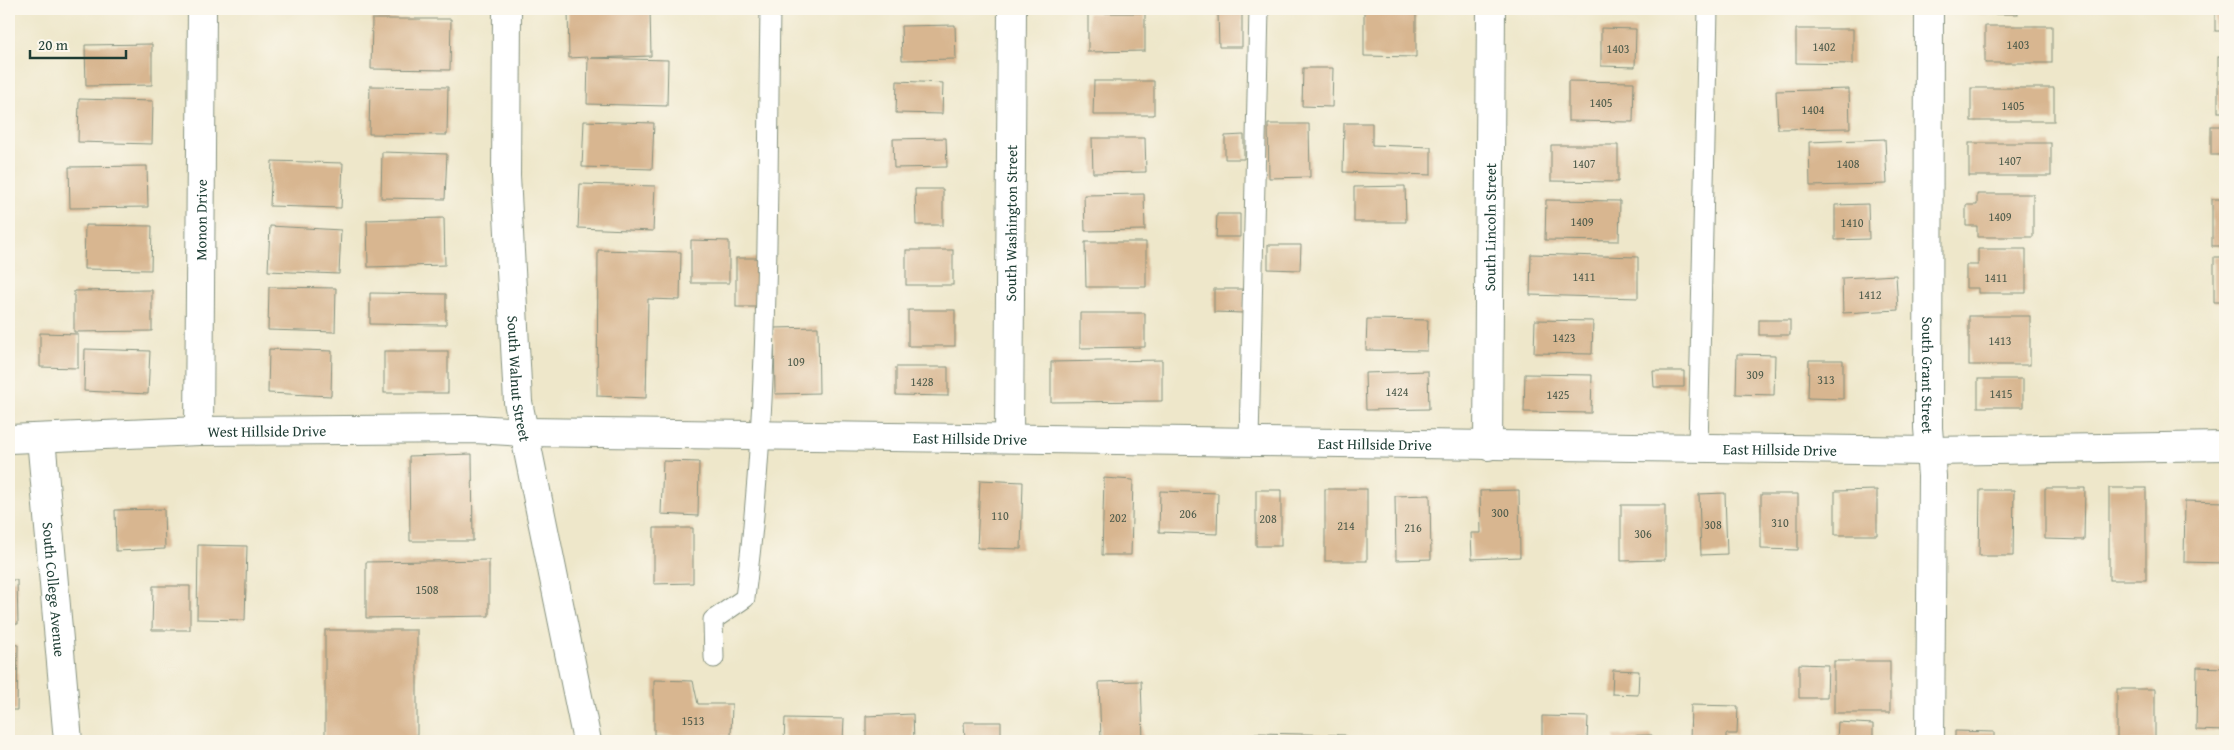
<svg xmlns="http://www.w3.org/2000/svg" width="2234" height="750" viewBox="0 0 2234 750" font-family="'Gentium Book Plus',serif">
<rect width="100%" height="100%" fill="#fbf7ec"/>
<filter id="ink" filterUnits="userSpaceOnUse"><feTurbulence type="fractalNoise" baseFrequency=".02" numOctaves="2"/><feDisplacementMap in="SourceGraphic" scale="10" xChannelSelector="R" yChannelSelector="G"/><feConvolveMatrix kernelMatrix="1 2 1 2 8 2 1 2 1" color-interpolation-filters="sRGB"/></filter>
<filter id="wash" filterUnits="userSpaceOnUse"><feTurbulence type="fractalNoise" baseFrequency=".0096" numOctaves="4" result="noise"/><feDisplacementMap in="SourceGraphic" scale="20" xChannelSelector="R" yChannelSelector="G"/><feGaussianBlur stdDeviation="1.12" result="paint"/><feColorMatrix in="noise" values="0 0 0 0 0 0 0 0 0 0 0 0 0 0 0 0 0 1.4 0 .05"/><feComposite in="paint" operator="in"/></filter>
<g filter="url(#wash)">
<rect width="100%" height="100%" fill="#eee7ca"/>
<g id="blocks">
<g fill="#d8b690">
<polygon points="568,9 650,9 651,56 591,58 668,60 667,106 587,104 588,57 569,58"/>
<polygon points="1364,9 1416,9 1416,57 1364,56"/>
<rect x="1979" y="9" width="39" height="5"/>
<rect x="2215" y="9" width="10" height="22"/>
<polygon points="1088,13 1145,13 1145,51 1088,52"/>
<polygon points="1218,13 1242,13 1242,47 1219,47"/>
<polygon points="372,19 451,19 450,70 371,69"/>
<polygon points="955,25 956,59 902,60 901,26"/>
<rect x="1985" y="26" width="67" height="37"/>
<polygon points="1601,28 1636,29 1635,67 1601,66"/>
<polygon points="1796,29 1853,29 1853,64 1796,63"/>
<polygon points="152,44 152,85 86,86 85,45"/>
<rect x="2218" y="57" width="7" height="55"/>
<polygon points="1303,68 1333,68 1332,107 1302,106"/>
<polygon points="897,81 943,83 942,114 896,113"/>
<polygon points="1094,81 1154,81 1154,115 1093,115"/>
<polygon points="1568,81 1634,82 1633,122 1568,121"/>
<polygon points="370,86 448,87 447,135 369,134"/>
<rect x="1971" y="88" width="83" height="33"/>
<polygon points="1849,89 1850,128 1778,129 1776,91"/>
<polygon points="79,99 153,101 152,144 78,142"/>
<polygon points="584,121 654,123 652,169 582,167"/>
<polygon points="1344,123 1372,123 1372,145 1431,147 1431,175 1343,172"/>
<polygon points="1268,124 1309,124 1310,177 1269,178"/>
<rect x="2211" y="126" width="14" height="29"/>
<polygon points="1244,135 1244,159 1225,159 1225,136"/>
<polygon points="946,138 947,167 894,168 893,139"/>
<polygon points="1092,138 1145,138 1146,172 1093,173"/>
<polygon points="1885,139 1887,184 1810,186 1809,142"/>
<rect x="1969" y="143" width="82" height="33"/>
<polygon points="1551,145 1618,145 1618,182 1551,181"/>
<polygon points="382,152 447,154 445,199 381,198"/>
<polygon points="272,161 343,163 341,208 270,206"/>
<polygon points="147,166 148,207 70,208 69,167"/>
<polygon points="580,184 655,186 653,231 578,228"/>
<polygon points="1405,186 1406,222 1354,222 1354,187"/>
<polygon points="915,189 943,189 943,225 916,225"/>
<polygon points="1144,194 1145,230 1085,231 1084,195"/>
<polygon points="1977,194 2033,194 2033,237 1977,237 1977,226 1966,226 1966,205 1977,205"/>
<rect x="2212" y="199" width="13" height="47"/>
<polygon points="1546,200 1620,201 1619,241 1545,240"/>
<polygon points="1868,204 1869,239 1835,240 1835,205"/>
<polygon points="1217,214 1240,214 1240,237 1216,237"/>
<polygon points="444,218 445,265 368,267 367,220"/>
<polygon points="85,225 152,226 151,270 84,269"/>
<polygon points="270,226 341,230 339,274 268,271"/>
<polygon points="691,240 729,241 729,283 691,283"/>
<polygon points="1085,242 1146,242 1146,287 1086,287"/>
<polygon points="1268,245 1301,245 1300,270 1268,269"/>
<polygon points="1978,249 2026,249 2026,293 1978,293 1978,288 1966,288 1966,265 1978,265"/>
<polygon points="598,250 681,252 680,300 648,299 646,398 597,396"/>
<rect x="906" y="250" width="47" height="35"/>
<polygon points="1531,254 1638,257 1638,298 1530,295"/>
<rect x="2214" y="257" width="11" height="45"/>
<rect x="736" y="258" width="27" height="49"/>
<polygon points="1896,275 1898,310 1843,313 1842,278"/>
<polygon points="269,287 336,288 335,332 268,330"/>
<polygon points="1214,289 1245,289 1244,313 1214,312"/>
<polygon points="152,290 152,331 74,332 74,291"/>
<polygon points="370,293 446,294 446,325 370,324"/>
<rect x="908" y="310" width="47" height="36"/>
<polygon points="1080,313 1145,313 1145,347 1080,348"/>
<rect x="1969" y="316" width="61" height="49"/>
<polygon points="1367,319 1428,320 1427,351 1366,350"/>
<polygon points="1535,320 1593,321 1592,354 1534,353"/>
<rect x="1759" y="320" width="31" height="15"/>
<polygon points="818,327 819,393 775,394 774,328"/>
<polygon points="40,333 78,334 78,368 40,367"/>
<polygon points="85,349 150,351 148,394 84,391"/>
<polygon points="269,349 332,351 331,396 268,393"/>
<rect x="384" y="351" width="64" height="42"/>
<polygon points="1737,354 1775,355 1774,395 1736,394"/>
<polygon points="1162,360 1162,401 1051,402 1051,362"/>
<polygon points="1809,360 1843,360 1843,399 1808,398"/>
<polygon points="896,367 948,367 948,396 896,395"/>
<polygon points="1428,371 1429,409 1366,410 1365,373"/>
<polygon points="1653,371 1684,371 1684,387 1654,387"/>
<polygon points="1525,374 1592,375 1591,413 1524,412"/>
<rect x="1978" y="379" width="45" height="28"/>
<polygon points="472,454 473,541 410,541 409,456"/>
<polygon points="663,461 699,462 698,516 661,514"/>
<polygon points="1104,478 1133,480 1131,555 1102,555"/>
<polygon points="980,480 1023,482 1021,549 977,548"/>
<polygon points="2045,488 2085,488 2084,540 2045,539"/>
<rect x="2109" y="488" width="37" height="92"/>
<rect x="1325" y="489" width="42" height="72"/>
<rect x="1256" y="490" width="25" height="56"/>
<polygon points="1519,490 1520,557 1472,559 1471,533 1481,533 1480,491"/>
<polygon points="1877,490 1877,535 1835,535 1835,491"/>
<polygon points="1980,490 2014,490 2013,556 1979,556"/>
<polygon points="1160,491 1218,493 1217,534 1159,532"/>
<polygon points="1725,493 1727,554 1701,555 1699,494"/>
<polygon points="1761,494 1798,494 1798,550 1761,549"/>
<polygon points="1430,495 1431,559 1396,560 1395,496"/>
<polygon points="2185,501 2225,502 2225,563 2184,562"/>
<polygon points="1621,505 1665,505 1665,560 1621,561"/>
<polygon points="164,509 165,549 116,551 115,510"/>
<polygon points="654,528 693,528 693,583 654,584"/>
<polygon points="198,545 247,546 245,620 197,619"/>
<polygon points="489,560 489,616 366,618 366,562"/>
<polygon points="9,580 17,580 18,624 9,624"/>
<polygon points="153,586 190,586 190,630 152,630"/>
<rect x="325" y="630" width="92" height="111"/>
<polygon points="9,644 18,645 17,710 9,710"/>
<rect x="1834" y="661" width="56" height="52"/>
<polygon points="1799,664 1828,665 1827,698 1799,698"/>
<polygon points="2197,667 2225,668 2225,731 2196,730"/>
<polygon points="1613,670 1639,671 1638,695 1612,694"/>
<polygon points="654,680 693,681 698,704 732,704 731,736 654,735"/>
<polygon points="1141,681 1143,741 1101,741 1099,682"/>
<rect x="2117" y="689" width="38" height="52"/>
<polygon points="1691,705 1738,706 1737,734 1726,734 1726,741 1690,741"/>
<polygon points="913,714 914,741 866,741 866,716"/>
<polygon points="1542,716 1588,717 1587,741 1542,741"/>
<polygon points="785,718 844,719 843,741 784,741"/>
<polygon points="964,722 1001,722 1001,741 965,741"/>
<polygon points="1838,722 1873,724 1873,741 1837,741"/>
<polygon points="1955,731 1994,732 1994,741 1955,741"/>
<polygon points="1256,733 1345,735 1345,741 1255,741"/>
<polygon points="1652,735 1652,741 1614,741 1614,736"/>
<polygon points="1804,738 1804,741 1770,741 1770,739"/>
</g>
</g>
</g>
<g filter="url(#ink)">
<use href="#blocks" fill-opacity="0" stroke="#86927f" stroke-width="1"/>
<g fill="none" stroke-linecap="round" stroke-linejoin="round">
<g stroke="#86927f" stroke-width="21">
<g id="lane">
<polyline points="1249,441 1259,9"/>
<polyline points="1698,448 1708,9"/>
<path d="M714 658 713 620 745 598C770 403 767 205 770 9"/>
</g>
</g>
<g stroke="#86927f" stroke-width="30">
<g id="street">
<path id="s1" d="M1929 9 1928 428 1932 476 1930 741"/>
<path id="s2" d="M199 431 202 9"/>
<path id="s3" d="M41 438 68 741"/>
<path id="s4" d="M1009 438 1012 9"/>
<path id="s5" d="M9 439 199 431 475 429 524 432"/>
<path id="s6" d="M1488 446 1491 9"/>
</g>
</g>
<g stroke="#86927f" stroke-width="30">
<g id="secondary">
<path id="s7" d="M524 432 1930 451 2225 446"/>
</g>
</g>
<g stroke="#86927f" stroke-width="30">
<g id="primary">
<path id="s8" d="M507 9 506 176 518 402 587 741"/>
</g>
</g>
<use href="#lane" stroke="#fff" stroke-width="19"/>
<use href="#street" stroke="#fff" stroke-width="28"/>
<use href="#secondary" stroke="#fff" stroke-width="28"/>
<use href="#primary" stroke="#fff" stroke-width="28"/>
</g>
</g>
<g text-anchor="middle" dominant-baseline="central" stroke-width="4.5" stroke-linejoin="round" paint-order="stroke">
<g font-size="12" fill="#4d5b4b">
<text x="2018" y="44">1403</text>
<text x="1824" y="46">1402</text>
<text x="1618" y="48">1403</text>
<text x="1601" y="102">1405</text>
<text x="2013" y="105">1405</text>
<text x="1813" y="109">1404</text>
<text x="2010" y="160">1407</text>
<text x="1584" y="163">1407</text>
<text x="1848" y="163">1408</text>
<text x="2000" y="216">1409</text>
<text x="1582" y="221">1409</text>
<text x="1852" y="222">1410</text>
<text x="1584" y="276">1411</text>
<text x="1996" y="277">1411</text>
<text x="1870" y="294">1412</text>
<text x="1564" y="337">1423</text>
<text x="2000" y="340">1413</text>
<text x="796" y="361">109</text>
<text x="1755" y="374">309</text>
<text x="1826" y="379">313</text>
<text x="922" y="381">1428</text>
<text x="1397" y="391">1424</text>
<text x="2001" y="393">1415</text>
<text x="1558" y="394">1425</text>
<text x="1500" y="512">300</text>
<text x="1188" y="513">206</text>
<text x="1000" y="515">110</text>
<text x="1118" y="517">202</text>
<text x="1268" y="518">208</text>
<text x="1780" y="522">310</text>
<text x="1713" y="524">308</text>
<text x="1346" y="525">214</text>
<text x="1413" y="527">216</text>
<text x="1643" y="533">306</text>
<text x="427" y="589">1508</text>
<text x="693" y="720">1513</text>
</g>
<g font-size="15" fill="#1f3d34" stroke="#fbf7ec">
<text stroke="none"><textPath href="#s2" startOffset="211">Monon Drive</textPath></text>
<text stroke="none"><textPath href="#s4" startOffset="215">South Washington Street</textPath></text>
<text stroke="none"><textPath href="#s6" startOffset="219">South Lincoln Street</textPath></text>
<text stroke="none"><textPath href="#s1" startOffset="366">South Grant Street</textPath></text>
<text stroke="none"><textPath href="#s8" startOffset="370">South Walnut Street</textPath></text>
<text stroke="none"><textPath href="#s5" startOffset="258">West Hillside Drive</textPath></text>
<text stroke="none"><textPath href="#s7" startOffset="446">East Hillside Drive</textPath></text>
<text stroke="none"><textPath href="#s7" startOffset="851">East Hillside Drive</textPath></text>
<text stroke="none"><textPath href="#s7" startOffset="1256">East Hillside Drive</textPath></text>
<text stroke="none"><textPath href="#s3" startOffset="152">South College Avenue</textPath></text>
</g>
</g>
<rect width="2234" height="750" fill="none" stroke="#fbf7ec" stroke-width="30"/>
<path d="M30 50v8h96v-8" fill="none" stroke="#1f3d34" stroke-width="2.5"/>
<text x="38" y="50" font-size="15" fill="#1f3d34" stroke="#fbf7ec" stroke-width="4" paint-order="stroke">20 m</text>
</svg>
